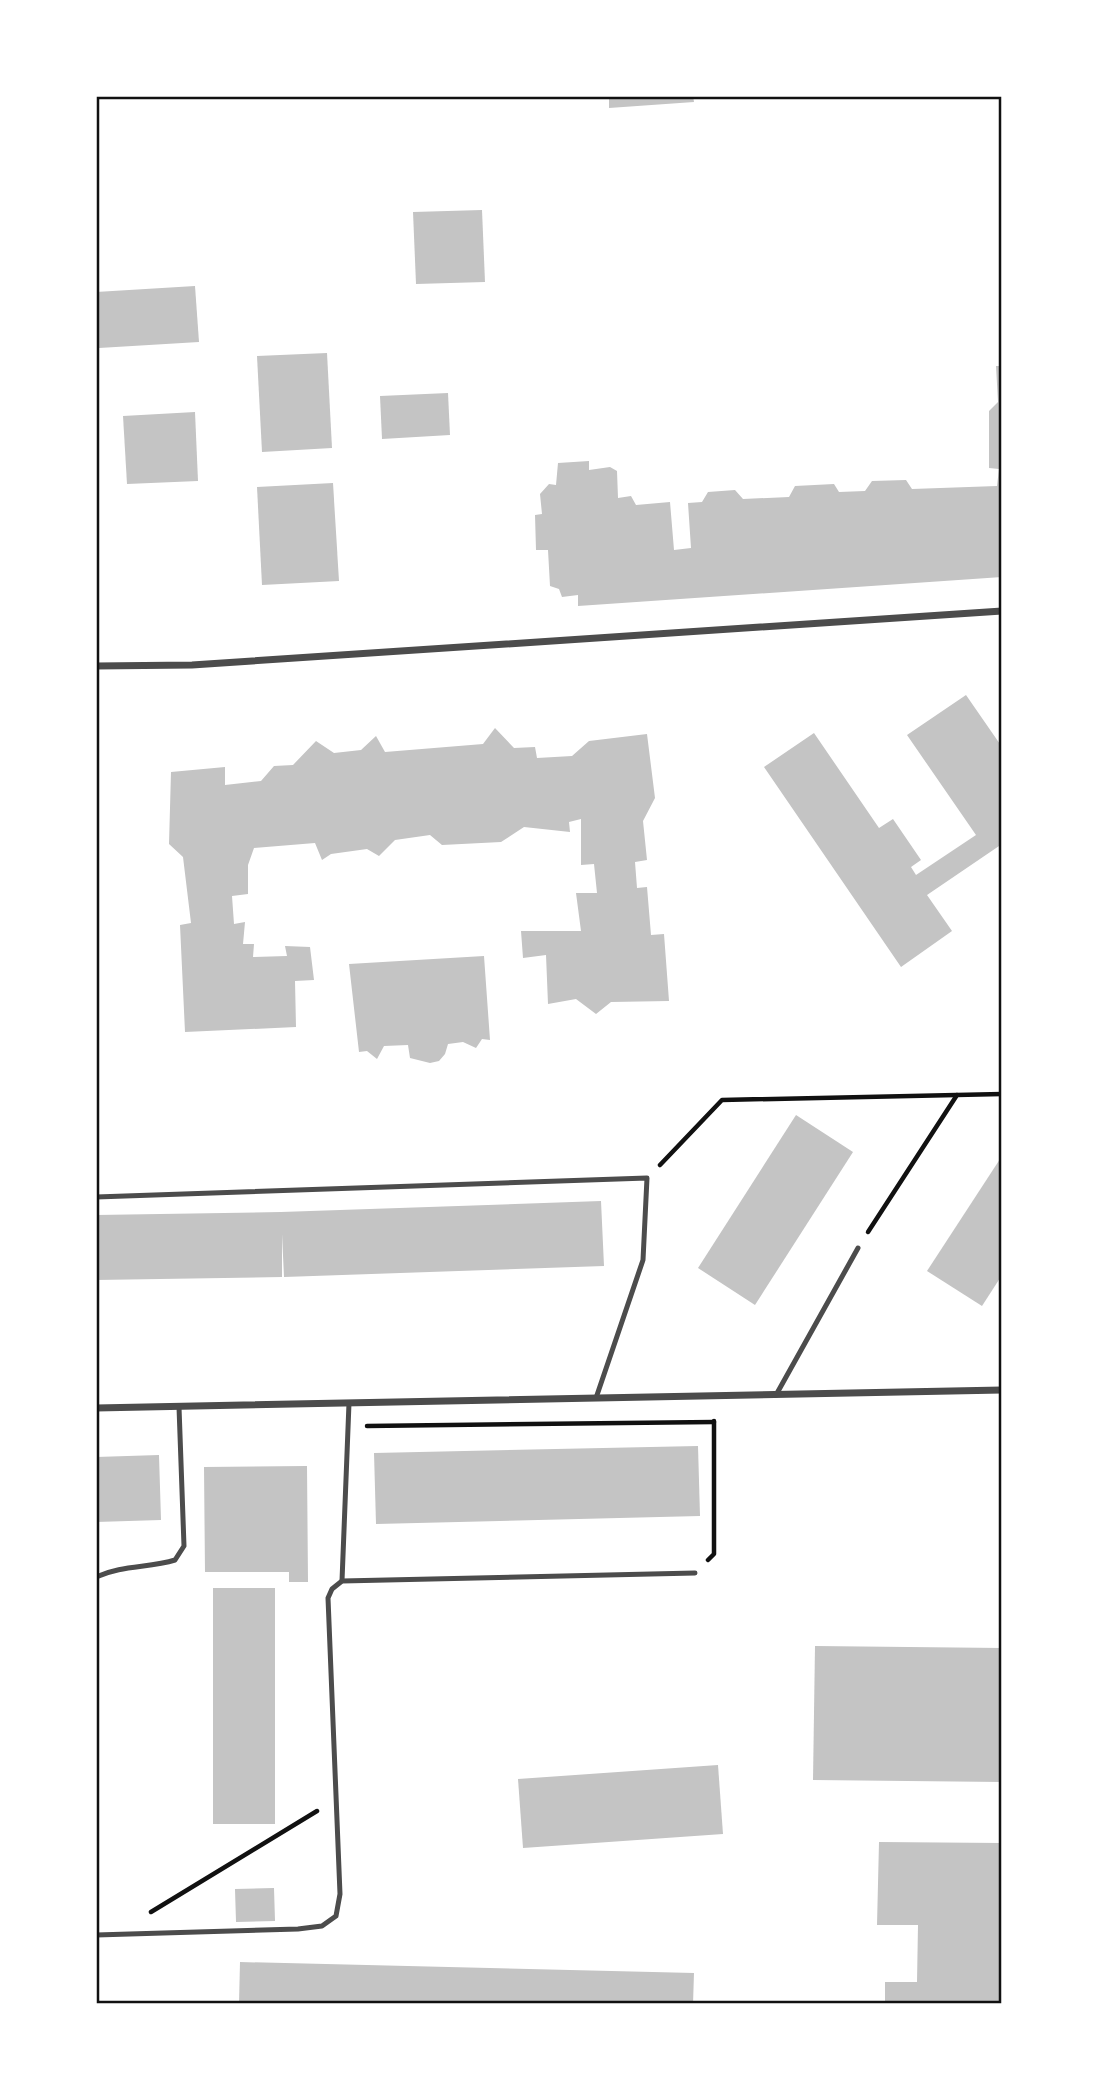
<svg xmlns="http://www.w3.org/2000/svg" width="1098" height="2100" viewBox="0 0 1098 2100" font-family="Manrope,sans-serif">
<rect width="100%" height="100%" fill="#fff"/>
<g fill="#c4c4c4">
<polygon points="609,96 693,96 694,102 609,108"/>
<polygon points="482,210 485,282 416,284 413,212"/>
<polygon points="195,286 199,342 99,348 96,292"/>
<polygon points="327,353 332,448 262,452 257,356"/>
<polygon points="996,366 1002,366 1002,577 578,606 578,595 562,597 559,589 550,586 548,550 536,550 535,515 542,514 540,494 549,484 556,485 558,463 589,461 589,470 610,467 617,471 618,498 631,496 636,505 670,502 674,550 691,548 688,503 702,502 708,492 735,490 743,499 789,497 795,486 834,484 839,492 865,491 872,481 906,480 912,489 997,486 999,469 989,468 989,411 998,402"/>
<polygon points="448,393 450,435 382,439 380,396"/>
<polygon points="195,412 198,481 127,484 123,416"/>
<polygon points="333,483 339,581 262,585 257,487"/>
<polygon points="966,695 1002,747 1002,844 927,895 952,931 901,967 764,767 814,733 879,828 893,819 921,860 911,867 916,875 976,835 907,735"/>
<polygon points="495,728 514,748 535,747 537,758 572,756 589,741 647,734 655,798 643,821 647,860 635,862 637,888 647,887 651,935 664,934 669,1001 611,1002 596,1014 576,999 548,1004 546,955 523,958 521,931 581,931 576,893 597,893 594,864 581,865 581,819 569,822 570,832 524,827 501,842 442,845 430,835 395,840 379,856 367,849 331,854 322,860 315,843 254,848 248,865 248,894 232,896 234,924 245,922 243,944 254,944 253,957 287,956 285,946 310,947 314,980 295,981 296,1027 185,1032 180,925 191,923 183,857 169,844 171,772 225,767 225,785 261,781 274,766 293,765 316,741 334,753 361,750 376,736 385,752 483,744"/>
<polygon points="484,956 490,1040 482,1039 476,1048 463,1042 448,1044 445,1054 439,1061 430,1063 410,1058 408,1045 384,1046 377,1059 367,1051 359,1052 349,964"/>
<polygon points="796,1115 853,1152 755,1305 698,1268"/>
<polygon points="1002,1156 1002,1275 982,1306 927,1271"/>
<polygon points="601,1201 604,1266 284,1277 282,1234 282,1277 96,1280 96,1215 281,1212"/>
<polygon points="698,1446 700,1516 376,1524 374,1453"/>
<polygon points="159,1455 161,1520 96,1522 96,1457"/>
<polygon points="307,1466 308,1582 289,1582 289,1572 205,1572 204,1467"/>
<rect x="213" y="1588" width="62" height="236"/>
<polygon points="815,1646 1002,1648 1002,1782 813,1780"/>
<polygon points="718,1765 723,1834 523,1848 518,1779"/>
<polygon points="879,1842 1002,1843 1002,2004 885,2004 885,1982 917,1982 918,1925 877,1925"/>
<polygon points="274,1888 275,1921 236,1922 235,1889"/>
<polygon points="240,1962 694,1973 693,2004 239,2004"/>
</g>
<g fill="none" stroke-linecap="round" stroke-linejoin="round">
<g stroke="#111" stroke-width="4.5">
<polyline points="660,1165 722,1100 1002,1094"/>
<polyline points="868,1232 957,1095"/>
<polyline points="367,1426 714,1422"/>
<polyline points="708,1560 714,1554 714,1421"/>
<polyline points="151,1912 317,1811"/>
</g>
<g stroke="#4c4c4c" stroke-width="5">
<polyline points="96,1197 647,1178 643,1260 596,1398"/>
<polyline points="776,1395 858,1248"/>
<path d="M96 1577C122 1565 149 1568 175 1560L184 1546 179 1407"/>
<polyline points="342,1581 349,1403"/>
<polyline points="96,1935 298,1929 322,1926 336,1916 340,1894 328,1598 332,1589 342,1581 695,1573"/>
</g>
<g stroke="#4c4c4c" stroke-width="7">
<polyline points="96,666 192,665 1002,611"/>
<polyline points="96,1408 1002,1390"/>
</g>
</g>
<rect width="1098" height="2100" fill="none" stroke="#ffffff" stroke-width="196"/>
<rect x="98" y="98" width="902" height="1904" fill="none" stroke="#111" stroke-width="2.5"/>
</svg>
